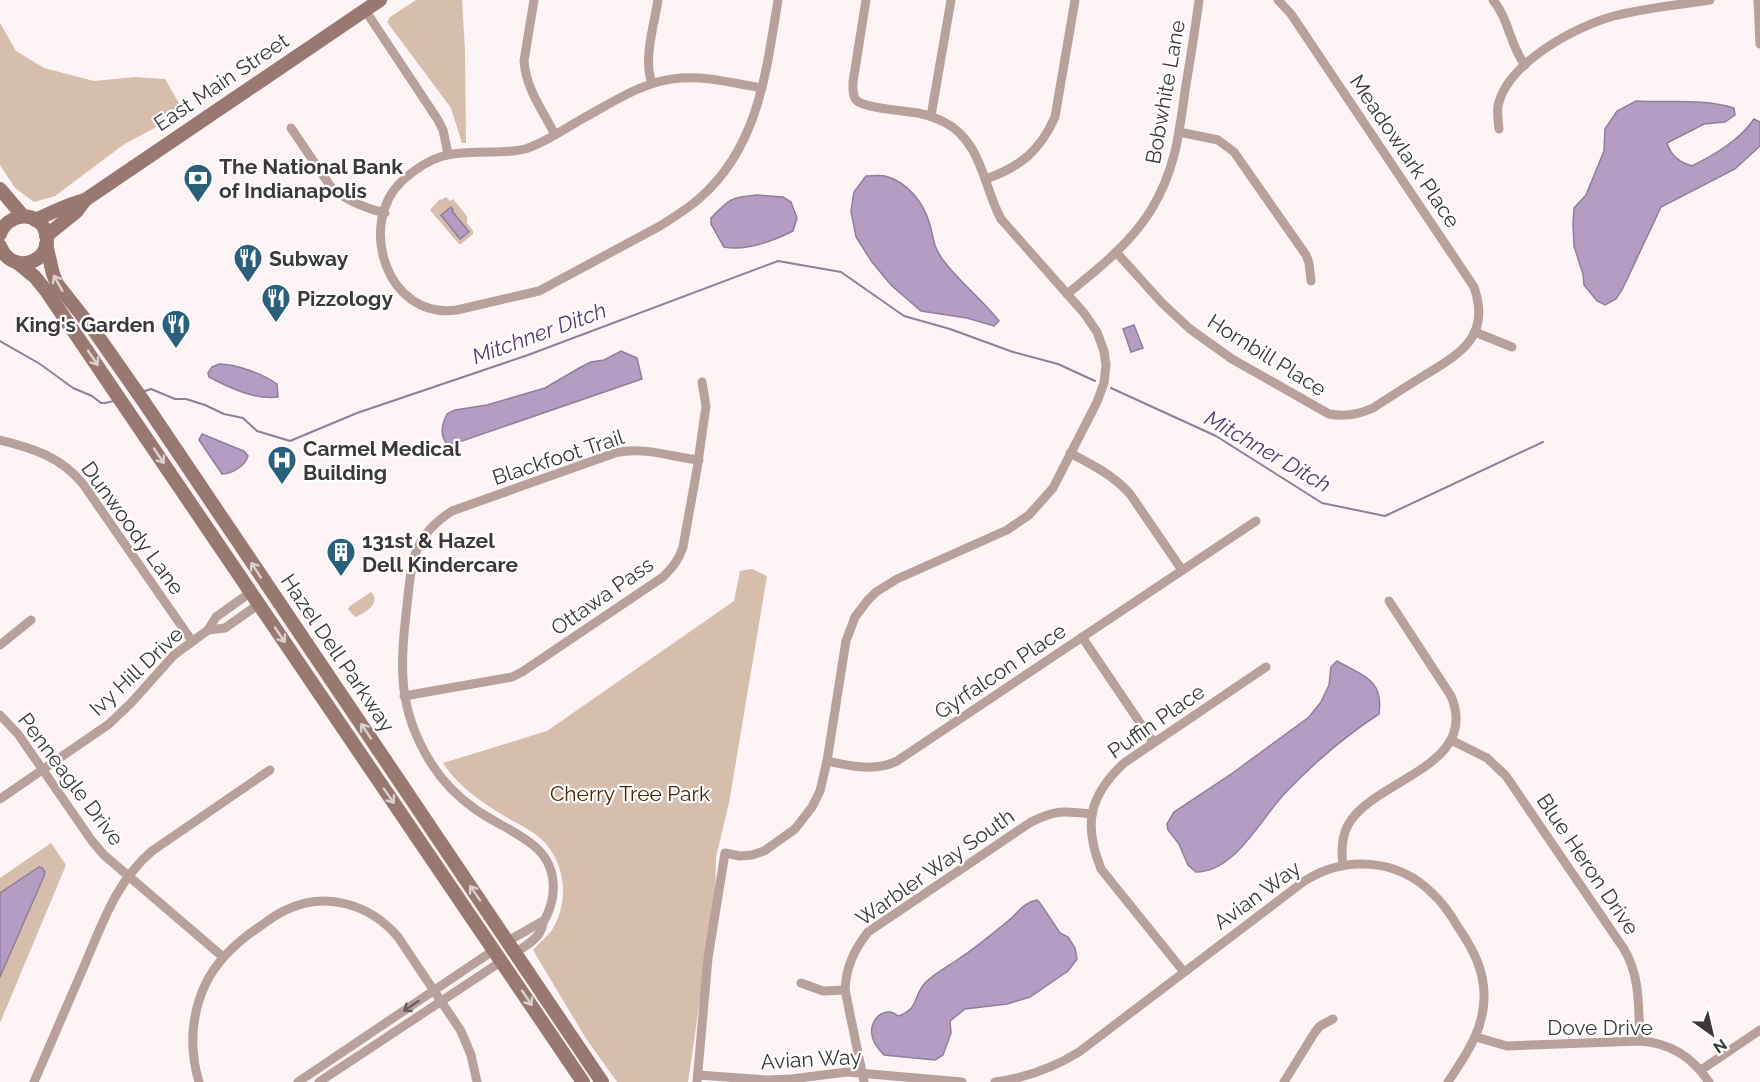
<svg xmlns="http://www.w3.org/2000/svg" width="1760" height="1082" viewBox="0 0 1760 1082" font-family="Raleway,sans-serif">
<rect width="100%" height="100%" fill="#fef3f5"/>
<g fill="#d7bdab">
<polygon points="416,0 462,0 465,50 466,143 462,143 451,108 387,22 390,17"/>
<polygon points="0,23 16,51 44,68 94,81 135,77 165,79 184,112 123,145 55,196 34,202 15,188 0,165"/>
<polygon points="446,197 450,201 453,199 467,216 467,223 473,231 473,234 461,244 459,244 430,210 440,199 441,200"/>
<path d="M752 569 767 576 729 803 716 857 715 897 688 1082H617L585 1037 533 950C539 943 547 937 552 930 570 901 566 861 540 838 532 831 522 826 513 821 486 805 460 789 443 763L547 731 734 601 740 571Z"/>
<path d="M371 592C382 603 365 613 355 617L348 609 350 606Z"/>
<polygon points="51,843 66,865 0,1023 0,878"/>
</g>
<g fill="#b49cc3" stroke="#907e9a" stroke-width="1.5">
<path d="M1636 101C1668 103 1703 98 1734 108L1735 115 1725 122 1704 124 1667 143C1671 156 1679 162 1692 166 1715 154 1739 141 1754 119L1760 122V146L1735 169 1661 207 1623 288 1616 299 1605 305 1597 301 1584 285 1583 274 1574 246 1573 224 1574 208 1586 195 1604 151 1605 129 1617 111Z"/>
<path d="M866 176C872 176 879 175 885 176 908 182 924 203 930 225 934 240 933 246 943 260 959 282 982 299 999 321L994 326 967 318 921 311 891 285 872 262 856 237 851 211 854 192Z"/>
<path d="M757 195 783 197 791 202 797 218 793 231C773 241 746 251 724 247L711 224V218C729 199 731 197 757 195Z"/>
<polygon points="451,207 453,210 452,211 469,232 460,239 441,215"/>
<polygon points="1134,325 1143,348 1131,352 1123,329"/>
<path d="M621 351 637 358 642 379 456 443 447 444C439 435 442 424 447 414L455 410 487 405 545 388 581 367 591 362 604 360Z"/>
<path d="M219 364C236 364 263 374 277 384L278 397C255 400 230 388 209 377L208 373 212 367Z"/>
<path d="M202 434 244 451 248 456C245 466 232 474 222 474L199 440Z"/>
<path d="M1337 661C1361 675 1384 678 1379 714 1345 736 1315 762 1287 791 1262 816 1236 872 1196 872L1188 865 1179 844 1168 830 1167 824 1174 812 1230 775 1309 717 1321 702 1329 685 1331 667Z"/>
<polygon points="39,867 42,868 45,872 44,876 0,977 0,893"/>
<path d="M1037 900 1040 903 1060 933 1068 937 1075 948 1077 959 1068 971 1030 997 1007 1004 965 1009 950 1021 951 1033 943 1055 935 1060 884 1055C879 1050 873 1043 872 1035 870 1025 877 1011 890 1012 893 1012 896 1015 899 1016 921 1007 912 996 926 982 936 972 949 966 960 958 977 947 992 934 1008 921 1018 913 1024 902 1037 900Z"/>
</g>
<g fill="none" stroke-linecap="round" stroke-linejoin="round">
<g stroke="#907e9a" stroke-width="2">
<polyline points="0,341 40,364 73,388 92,396 101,403 105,403 114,401"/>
<polyline points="1111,388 1216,436 1322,503 1385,516 1543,442"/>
<polyline points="142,392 151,389 175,399 186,399 205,405 224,414 243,418 257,431 290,441 357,413 528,355 778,261 841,272 904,316 950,329 1013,352 1058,364 1095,381"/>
</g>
<g stroke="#b8a19d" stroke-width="9">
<path d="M534 0 524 61C526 89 542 109 554 133"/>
<path d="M1493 0C1509 19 1510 46 1525 65"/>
<polyline points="1758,0 1760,44"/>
<polyline points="365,10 438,120 443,130 448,154"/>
<path d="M652 83C643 60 654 25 658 0"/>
<path d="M762 88C736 84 708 76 681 78 645 80 613 102 582 119 564 129 545 143 525 149 514 152 501 152 489 152 449 153 433 153 402 181 357 223 386 320 457 310L539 291 660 226C674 217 689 208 701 197 759 145 766 72 778 0"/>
<polyline points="931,116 951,0"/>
<path d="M291 128 331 187C346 201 365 208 385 213"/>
<path d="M1499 129C1498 121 1497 113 1498 106 1507 63 1576 26 1614 16 1645 8 1678 5 1710 0"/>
<polyline points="1179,132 1218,140 1234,152 1306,255 1309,263 1311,281"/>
<path d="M986 179C1020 167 1040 151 1055 117L1075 0"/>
<path d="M1116 252 1162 303 1190 329 1232 359 1329 414C1345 417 1358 415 1373 408 1390 397 1407 386 1425 375 1461 353 1491 336 1474 287L1291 14 1278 0"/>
<path d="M1067 294C1097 270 1131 243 1151 210 1175 171 1179 135 1185 91 1190 61 1195 30 1199 0"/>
<polyline points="1475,332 1512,347"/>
<path d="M0 440C33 448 61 457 83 484L192 641"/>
<path d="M1070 453C1093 465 1113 475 1130 494L1182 570"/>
<polyline points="208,630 225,628 259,604"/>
<polyline points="1082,637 1153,742"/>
<polyline points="0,645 31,620"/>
<path d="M404 696 512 677 522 672 663 577C672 568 679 560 683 547L697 469 706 406 702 382"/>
<polyline points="0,715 18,734 92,841 104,855 223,957"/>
<path d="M1451 740 1487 758 1506 776 1624 949C1641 978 1638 1008 1640 1041"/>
<path d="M827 761C850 766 876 772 897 761L1256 521"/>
<polyline points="0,799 109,724 131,703 174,655 208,630 216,617 251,592"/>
<path d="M1343 865C1341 851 1341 838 1348 825 1373 779 1481 767 1451 696L1389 601"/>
<polyline points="508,941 543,921"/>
<path d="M516 952C524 947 535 941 540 932 543 928 542 923 545 919 558 894 557 864 533 845 516 831 493 822 475 809 458 797 442 781 431 763 397 709 400 666 407 605 412 561 412 537 452 511L615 453C643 446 671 457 699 460"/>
<path d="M1184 972 1101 869C1083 824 1089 796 1124 763L1266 667"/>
<polyline points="801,983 823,991 845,990"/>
<path d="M1476 1037 1507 1046 1640 1041C1671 1043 1692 1057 1709 1082"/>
<polyline points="1701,1070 1760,1030"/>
<polyline points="698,1075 766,1080 791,1079 847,1072 962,1082"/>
<path d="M34 1082C51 1043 68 1003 85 964 103 922 116 882 152 851L270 770"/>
<path d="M199 1082C189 1049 191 1014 206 983 218 959 237 942 259 927 268 921 276 914 286 910 326 891 370 904 398 937L461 1031 471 1055 477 1082"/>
<polyline points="298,1082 494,950"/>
<polyline points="319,1082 502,961"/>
<path d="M697 1082 708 958 725 853 740 856 752 855 764 851 795 829 812 807 820 791 827 761 846 641 855 617 868 600 876 592 897 579 1007 530 1029 515 1053 488 1097 402 1104 383 1106 365 1104 351 1097 332 1084 313 1001 219C983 186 982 141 944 122 936 118 928 115 918 113 906 111 863 108 856 100 852 95 853 88 853 82L866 0"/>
<path d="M864 1082 845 990C846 967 854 950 868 932L1031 822C1057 809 1065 811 1092 814"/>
<path d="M995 1082C1026 1078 1053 1068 1079 1052L1303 882C1344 855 1398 858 1433 894 1443 903 1451 915 1458 927 1473 949 1485 971 1484 999 1483 1032 1465 1056 1448 1082"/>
<polyline points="1284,1082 1315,1032 1320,1026 1333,1019"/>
</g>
<g stroke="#997872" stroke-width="14">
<polyline points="0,189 23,216"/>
<path d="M35 220C52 213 67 204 85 200L380 0"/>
<path d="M0 234C7 213 39 209 46 233 54 262 12 277 0 246"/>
<polyline points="46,236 77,211 85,200"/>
<polyline points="46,244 53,274 57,284 95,332 144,402 602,1082"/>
<polyline points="18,263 35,277 47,292 583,1082"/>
</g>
</g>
<defs><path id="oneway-shaft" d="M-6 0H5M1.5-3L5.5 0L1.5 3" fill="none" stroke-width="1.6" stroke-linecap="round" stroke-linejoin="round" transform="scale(1.5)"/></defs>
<g stroke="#dbd0ce">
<use href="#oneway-shaft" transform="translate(58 283) rotate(-119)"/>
<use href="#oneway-shaft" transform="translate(93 358) rotate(56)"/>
<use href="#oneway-shaft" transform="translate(159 456) rotate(56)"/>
<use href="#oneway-shaft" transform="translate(256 570) rotate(-123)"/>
<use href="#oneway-shaft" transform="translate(280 635) rotate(56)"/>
<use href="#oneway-shaft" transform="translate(366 731) rotate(-124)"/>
<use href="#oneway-shaft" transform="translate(389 796) rotate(55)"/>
<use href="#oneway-shaft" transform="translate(475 893) rotate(-125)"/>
<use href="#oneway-shaft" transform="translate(527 998) rotate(56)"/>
</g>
<use stroke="#675d5c" href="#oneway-shaft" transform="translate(411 1006) rotate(146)"/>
<defs>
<g id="bank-pin" transform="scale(1.5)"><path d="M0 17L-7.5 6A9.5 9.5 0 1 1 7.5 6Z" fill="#2b607c" stroke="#fff"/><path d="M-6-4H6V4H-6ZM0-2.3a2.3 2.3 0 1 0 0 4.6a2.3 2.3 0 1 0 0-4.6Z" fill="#fff"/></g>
<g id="restaurant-pin" transform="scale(1.5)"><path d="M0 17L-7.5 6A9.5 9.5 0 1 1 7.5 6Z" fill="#2b607c" stroke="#fff"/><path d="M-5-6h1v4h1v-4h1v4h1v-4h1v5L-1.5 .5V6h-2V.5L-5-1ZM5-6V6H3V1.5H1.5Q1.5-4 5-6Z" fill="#fff"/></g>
<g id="hospital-pin" transform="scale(1.5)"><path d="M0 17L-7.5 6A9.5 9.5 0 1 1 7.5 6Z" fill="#2b607c" stroke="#fff"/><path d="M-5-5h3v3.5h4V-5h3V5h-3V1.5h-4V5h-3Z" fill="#fff"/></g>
<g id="building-pin" transform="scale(1.5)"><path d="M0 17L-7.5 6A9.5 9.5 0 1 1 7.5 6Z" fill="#2b607c" stroke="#fff"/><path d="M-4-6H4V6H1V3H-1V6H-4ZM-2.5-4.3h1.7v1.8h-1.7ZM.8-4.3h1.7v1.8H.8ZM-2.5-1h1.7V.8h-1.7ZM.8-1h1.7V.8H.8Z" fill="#fff"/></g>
</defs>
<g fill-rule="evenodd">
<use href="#bank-pin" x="198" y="178"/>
<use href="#restaurant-pin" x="248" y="258"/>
<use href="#restaurant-pin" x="276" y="298"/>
<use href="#restaurant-pin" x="176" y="324"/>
<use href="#hospital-pin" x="282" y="460"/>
<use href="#building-pin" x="341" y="552"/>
</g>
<g text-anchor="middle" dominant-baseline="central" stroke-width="4.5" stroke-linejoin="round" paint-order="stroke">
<g font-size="21" fill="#3c3839" stroke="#fff">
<text transform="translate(221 82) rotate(-34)">East Main Street</text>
<text transform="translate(1165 92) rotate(-80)">Bobwhite Lane</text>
<text transform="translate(1405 151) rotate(56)">Meadowlark Place</text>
<text transform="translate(1267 355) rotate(32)">Hornbill Place</text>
<text transform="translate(558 457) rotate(-18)">Blackfoot Trail</text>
<text transform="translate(133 528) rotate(54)">Dunwoody Lane</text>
<text transform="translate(602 596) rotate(-35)">Ottawa Pass</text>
<text transform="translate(338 653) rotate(56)">Hazel Dell Parkway</text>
<text transform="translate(136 671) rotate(-43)">Ivy Hill Drive</text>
<text transform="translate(1000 671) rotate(-34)">Gyrfalcon Place</text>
<text transform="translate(1156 721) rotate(-35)">Puffin Place</text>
<text transform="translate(71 779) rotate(53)">Penneagle Drive</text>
<text transform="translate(1588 864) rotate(56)">Blue Heron Drive</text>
<text transform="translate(935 867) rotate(-35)">Warbler Way South</text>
<text transform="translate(1257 895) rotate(-36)">Avian Way</text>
<text x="1600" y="1027">Dove Drive</text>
<text transform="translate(811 1059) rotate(-3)">Avian Way</text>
</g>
<g font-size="21" font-weight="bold" fill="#3c3839" stroke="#fff" text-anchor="start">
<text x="219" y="166">The National Bank<tspan x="219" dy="24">of Indianapolis</tspan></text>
<text x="269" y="258">Subway</text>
<text x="297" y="298">Pizzology</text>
<text x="155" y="324" text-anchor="end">King's Garden</text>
<text x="303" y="448">Carmel Medical<tspan x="303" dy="24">Building</tspan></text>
<text x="362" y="540">131st &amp; Hazel<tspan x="362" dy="24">Dell Kindercare</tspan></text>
</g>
<g font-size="21" fill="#4a2401" stroke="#fff">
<text x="630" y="793">Cherry Tree Park</text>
</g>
<g font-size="22" font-style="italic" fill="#5b3a6e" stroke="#fff">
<text transform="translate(539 333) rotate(-20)">Mitchner Ditch</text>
<text transform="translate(1268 451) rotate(30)">Mitchner Ditch</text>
</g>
</g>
<g transform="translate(1712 1034) rotate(146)" stroke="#ffffff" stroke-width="4.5" paint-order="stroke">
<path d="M0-4.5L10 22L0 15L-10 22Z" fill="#3c3839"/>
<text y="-9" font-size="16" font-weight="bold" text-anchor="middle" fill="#3c3839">N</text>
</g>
</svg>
